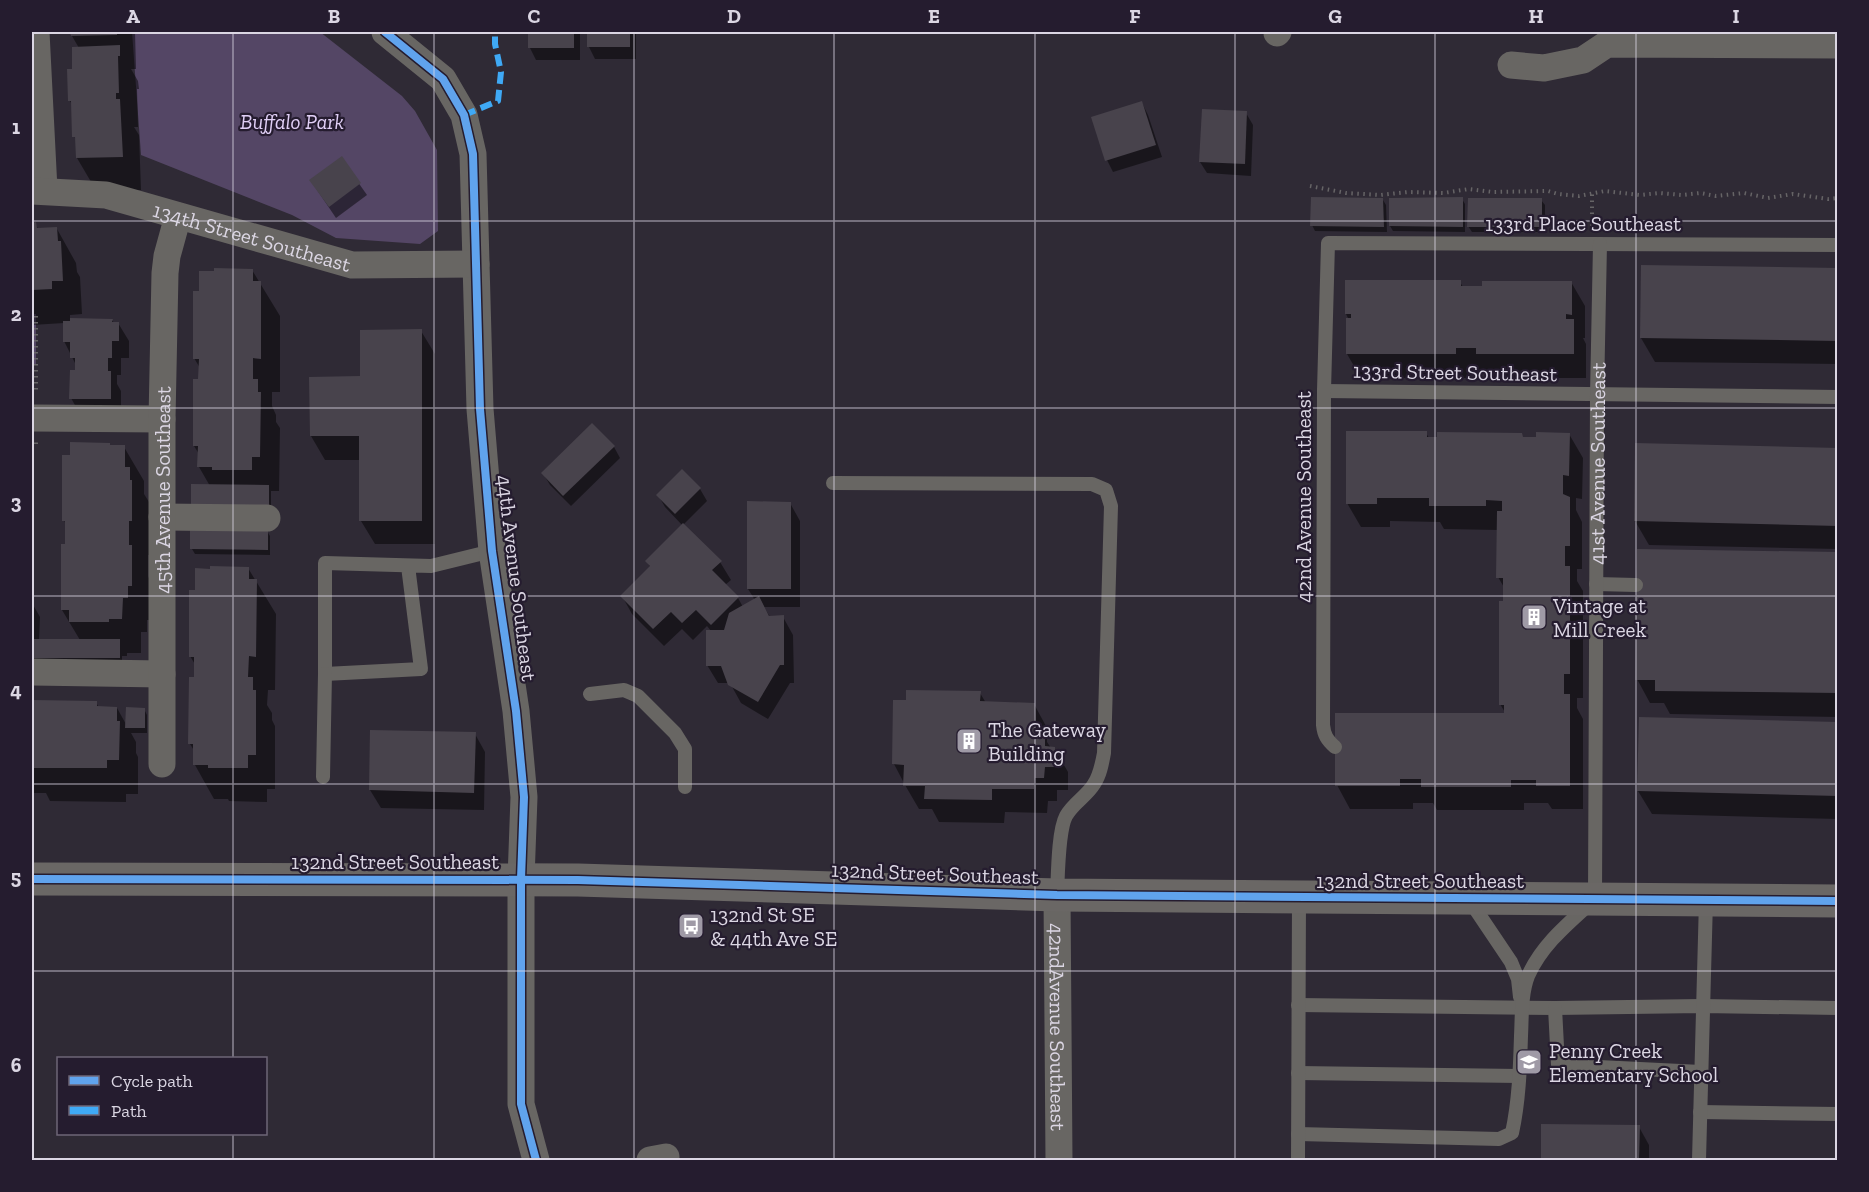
<svg xmlns="http://www.w3.org/2000/svg" width="1869" height="1192" viewBox="0 0 1869 1192" font-family="'Zilla Slab',serif">
<rect width="100%" height="100%" fill="#2f2a35"/>
<g fill="#544665">
<polygon points="132,32 320,32 402,96 415,111 437,150 438,231 420,244 336,238 292,215 141,155"/>
<rect x="32" y="314" width="4" height="50"/>
</g>
<g fill="#0007">
<polygon points="72,32 135,32 136,69 131,69 138,81 139,89 137,89 138,127 134,127 139,135 141,190 97,192 77,158 77,141 74,136 73,106 70,101 74,70 79,48 72,36"/>
<polygon points="530,32 580,32 580,60 536,60 530,48"/>
<polygon points="589,32 636,32 636,59 595,59 589,47"/>
<polygon points="1142,103 1148,115 1162,157 1113,172 1107,160 1093,118"/>
<polygon points="1246,113 1253,125 1251,176 1207,173 1200,162"/>
<polygon points="341,158 367,195 336,218 311,181"/>
<polygon points="1462,199 1465,204 1465,232 1393,231 1390,226"/>
<polygon points="1383,200 1386,205 1387,232 1315,231 1312,225"/>
<polygon points="1541,200 1545,205 1545,232 1472,232 1468,226"/>
<polygon points="32,224 35,224 39,230 57,229 76,263 77,272 80,277 82,314 70,315 70,320 112,320 114,323 118,323 129,341 129,358 121,358 121,375 117,375 117,384 121,391 121,417 81,416 71,398 77,367 64,341 64,323 32,325"/>
<polygon points="252,270 280,316 280,392 272,392 272,406 276,415 276,422 280,428 279,491 271,491 271,510 210,486 199,467 199,454 194,446 200,368 194,358"/>
<polygon points="1838,270 1838,364 1655,362 1641,338"/>
<polygon points="1460,282 1463,287 1571,282 1585,306 1585,338 1583,338 1586,344 1586,378 1491,378 1488,372 1469,372 1469,378 1361,378 1347,354 1349,320 1346,314"/>
<polygon points="421,331 435,354 435,544 375,544 361,521 361,460 325,460 311,436 362,378"/>
<polygon points="1426,433 1429,438 1523,439 1569,434 1583,458 1582,499 1576,498 1576,510 1582,522 1582,569 1577,569 1577,581 1583,591 1583,698 1577,698 1577,708 1583,719 1583,809 1552,809 1548,803 1524,803 1524,810 1437,810 1433,803 1413,803 1413,809 1350,809 1337,785 1506,714 1500,704 1505,589 1498,577 1498,530 1444,529 1440,522 1390,521 1390,527 1361,527 1347,503"/>
<polygon points="1637,445 1838,449 1838,549 1649,545 1635,521"/>
<polygon points="110,447 124,447 144,481 144,494 149,502 151,555 148,555 148,576 150,581 150,620 147,620 147,632 141,632 141,653 127,653 127,656 122,656 122,663 32,669 32,603 40,617 39,640 80,640 62,610 66,546 66,525 64,520"/>
<polygon points="614,447 620,458 571,506 550,485 543,473"/>
<polygon points="682,471 700,489 707,501 683,525 720,562 731,580 725,585 738,598 743,607 755,600 748,589 790,503 800,521 800,607 764,607 770,617 783,617 793,635 794,683 790,683 768,719 741,703 730,683 718,683 707,665 711,631 707,626 693,640 682,629 664,646 632,614 622,596 651,568 647,562 683,526 665,507 658,495"/>
<polygon points="267,531 270,536 270,555 195,554 192,549"/>
<polygon points="1838,553 1838,717 1670,714 1664,703 1650,703 1637,679"/>
<polygon points="248,568 276,614 275,690 268,690 267,705 272,713 272,720 275,726 275,789 267,789 267,802 229,801 228,799 214,799 195,765 195,752 190,744 190,678 196,678 196,666 190,656 196,591"/>
<polygon points="980,693 986,703 1034,704 1047,728 1047,742 1051,748 1054,748 1068,772 1068,790 1057,790 1057,801 1048,801 1047,813 1005,812 1004,823 939,822 932,809 919,809 905,785 894,764"/>
<polygon points="32,701 96,702 99,708 117,708 127,726 144,709 147,715 147,733 131,733 136,742 136,753 138,757 138,794 126,794 126,802 50,801 46,793 32,793"/>
<polygon points="1838,723 1838,819 1652,814 1638,791"/>
<polygon points="475,734 485,752 484,810 381,808 370,790"/>
<polygon points="1543,1126 1639,1127 1649,1145 1649,1160 1542,1160"/>
</g>
<g fill="#48434c">
<polygon points="70,32 117,32 117,35 71,36"/>
<rect x="528" y="32" width="46" height="16"/>
<rect x="587" y="32" width="43" height="15"/>
<polygon points="120,45 120,56 118,56 119,93 116,93 116,99 120,99 123,157 76,158 75,137 72,137 71,101 68,101 67,69 72,69 72,47"/>
<polygon points="1142,101 1156,145 1105,161 1091,117"/>
<polygon points="1202,109 1247,111 1245,164 1199,162"/>
<polygon points="342,156 361,183 329,207 309,180"/>
<polygon points="1311,197 1383,198 1384,227 1310,226"/>
<polygon points="1463,197 1463,227 1389,226 1389,198"/>
<polygon points="1468,198 1542,198 1542,227 1467,227"/>
<polygon points="36,222 37,228 57,227 58,241 61,241 63,281 52,281 52,289 32,290 32,223"/>
<polygon points="1641,265 1838,268 1838,341 1640,338"/>
<polygon points="214,268 253,269 253,281 261,281 261,359 253,358 253,379 258,379 258,392 261,392 260,457 252,457 252,470 212,470 212,467 197,467 198,446 193,446 193,379 198,379 199,359 193,359 193,291 199,291 199,271 214,271"/>
<polygon points="1345,280 1461,280 1461,286 1482,286 1482,281 1572,281 1572,315 1566,314 1566,319 1574,319 1574,354 1476,354 1476,348 1456,348 1456,354 1346,354 1346,318 1351,318 1351,314 1345,314"/>
<polygon points="70,318 113,319 112,322 119,322 119,341 112,341 112,358 108,358 108,371 111,371 111,399 69,399 70,370 75,370 75,358 70,358 70,342 63,342 63,321 70,321"/>
<polygon points="422,329 422,521 359,521 359,436 310,436 309,377 360,376 360,330"/>
<polygon points="592,423 615,446 563,496 541,473"/>
<polygon points="1346,431 1427,431 1427,437 1437,437 1437,432 1522,433 1523,437 1536,437 1536,432 1570,433 1569,476 1563,475 1563,494 1570,497 1570,546 1565,546 1565,566 1570,566 1570,674 1564,674 1564,694 1570,694 1570,786 1536,786 1536,780 1511,780 1511,787 1421,787 1421,779 1400,779 1400,786 1335,786 1335,713 1504,713 1504,705 1499,705 1499,601 1503,601 1503,578 1496,578 1497,511 1502,511 1502,501 1486,500 1486,506 1429,506 1429,498 1377,498 1377,504 1346,504"/>
<polygon points="70,442 110,443 110,445 125,445 125,467 130,467 130,480 132,480 132,521 129,521 129,545 132,545 132,586 128,586 128,598 123,598 122,619 109,619 109,622 69,622 69,610 61,610 61,544 65,544 65,521 62,521 62,455 70,455"/>
<polygon points="1635,443 1838,448 1838,526 1634,521"/>
<polygon points="682,469 701,488 675,514 656,495"/>
<polygon points="191,484 269,485 269,505 191,505"/>
<polygon points="747,501 791,502 791,589 747,589"/>
<polygon points="683,523 722,561 712,570 739,597 711,625 696,610 682,623 671,612 653,629 620,596 650,566 645,561"/>
<polygon points="190,529 268,529 268,550 190,549"/>
<polygon points="1637,549 1838,552 1838,693 1655,691 1655,680 1635,680"/>
<polygon points="210,566 249,567 249,579 257,579 256,657 249,656 248,677 253,677 253,690 256,690 256,755 248,755 248,768 208,768 208,765 193,765 193,744 188,744 189,677 194,677 194,657 189,657 189,590 195,590 195,568 210,569"/>
<polygon points="759,596 769,616 784,615 784,665 780,665 758,702 728,685 721,666 706,666 706,630 724,630 729,613"/>
<rect x="32" y="639" width="88" height="19"/>
<polygon points="906,690 981,691 980,701 1035,703 1034,735 1045,735 1045,746 1055,747 1055,767 1045,767 1044,778 1035,778 1034,789 992,789 992,800 924,799 925,786 903,786 904,765 892,764 893,700 906,700"/>
<polygon points="32,700 97,701 97,706 117,707 117,721 120,721 119,760 107,760 107,768 32,768"/>
<polygon points="126,707 145,708 145,728 125,728"/>
<polygon points="1639,717 1838,722 1838,796 1637,791"/>
<polygon points="370,730 476,732 474,793 369,790"/>
<polygon points="1541,1124 1640,1125 1639,1160 1541,1160"/>
</g>
<g fill="none" stroke-linecap="round" stroke-linejoin="round">
<g stroke="#666466" stroke-width="4" stroke-dasharray="1.5 4.5" stroke-linecap="butt">
<polyline points="1310,186 1346,193 1380,195 1408,192 1443,193 1469,189 1493,192 1548,191 1558,194 1579,196 1605,191 1640,195 1659,193 1682,195 1700,193 1716,196 1744,193 1768,198 1793,194 1828,199 1838,198"/>
<polyline points="1592,226 1592,194"/>
<polyline points="32,314 36,314 36,393"/>
<polyline points="32,446 36,446 36,442"/>
</g>
<g stroke="#686663" stroke-width="14">
<polyline points="1324,391 1838,397"/>
<path d="M833 483 1092 484 1106 490 1111 506 1104 753C1102 764 1100 775 1094 784 1087 796 1073 803 1066 816 1058 831 1058 876 1057 895"/>
<polyline points="408,566 421,669 325,674 325,563 431,566 492,551"/>
<polyline points="1596,584 1636,585"/>
<polyline points="590,694 624,690 638,696 675,733 685,749 685,787"/>
<path d="M1335 747C1327 740 1324 735 1323 725L1324 391 1328 243 1838 245"/>
<polyline points="323,777 325,674"/>
<polyline points="1470,901 1511,962 1518,979 1520,997"/>
<polyline points="1298,1005 1555,1008 1702,1006 1838,1008"/>
<polyline points="1555,1008 1558,1065 1701,1072"/>
<polyline points="1298,1073 1519,1076"/>
<polyline points="1700,1112 1838,1114"/>
<path id="s1" d="M1298 1134 1499 1139 1512 1133C1519 1101 1520 1068 1521 1036 1522 1017 1521 994 1528 976 1542 944 1570 922 1595 899L1597 395 1600 244"/>
<polyline points="1298,1160 1299,898"/>
<polyline points="1699,1160 1706,900"/>
</g>
<g stroke="#686663" stroke-width="27">
<polyline points="36,32 44,190"/>
<polyline points="385,32 443,79 464,115 473,154 480,409 492,551 516,711 524,797 521,879 521,1104 536,1160"/>
<polyline points="1277,33 1278,32"/>
<polyline points="1511,65 1544,68 1583,60 1607,44 1838,45"/>
<path id="s2" d="M32 191 106 195 352 265 476 264"/>
<polyline points="32,418 162,419"/>
<polyline points="162,517 267,518"/>
<polyline points="32,672 162,674"/>
<path id="s3" d="M162 764V419L165 273 167 256 178 216"/>
<path id="s4" d="M1057 895 1059 1160"/>
<polyline points="650,1160 666,1157"/>
</g>
<polyline stroke="#6a6765" stroke-width="33" points="32,879 578,880 1057,895 1838,901"/>
<polyline stroke="#3fa9f5" stroke-width="6" stroke-dasharray="12 6" stroke-linecap="butt" points="464,115 498,101 501,72 495,44 495,32"/>
<g stroke="#251c2f" stroke-width="11">
<g id="cycleway">
<polyline points="385,32 443,79 464,115 473,154 480,409 492,551 516,711 524,797 521,879 521,1104 536,1160"/>
<polyline points="32,879 578,880 1057,895 1838,901"/>
</g>
</g>
<use href="#cycleway" stroke="#60a3ed" stroke-width="8"/>
</g>
<path fill="none" stroke="#dbd6e3" stroke-width="1.5" stroke-opacity="0.55" d="M233 32V1058M434 32V1160M634 32V1160M834 32V1160M1035 32V1160M1235 32V1160M1435 32V1160M1636 32V1160M32 221H1838M32 408H1838M32 596H1838M32 784H1838M32 971H1838M233 1134V1160"/>
<defs>
<g id="building-square" transform="scale(1.35)"><rect x="-9" y="-9" width="18" height="18" rx="4" fill="#9f9aa6" stroke="#251c2f"/><path d="M-4-6H4V6H1V3H-1V6H-4ZM-2.5-4.3h1.7v1.8h-1.7ZM.8-4.3h1.7v1.8H.8ZM-2.5-1h1.7V.8h-1.7ZM.8-1h1.7V.8H.8Z" fill="#fff"/></g>
<g id="bus-square" transform="scale(1.35)"><rect x="-9" y="-9" width="18" height="18" rx="4" fill="#9f9aa6" stroke="#251c2f"/><path d="M-5-6H5V4H4V6H2V4H-2V6H-4V4H-5ZM-3.5-4V0h7V-4ZM-3.5 1.2v1.5H-2V1.2ZM2 1.2v1.5H3.5V1.2Z" fill="#fff"/></g>
<g id="school-square" transform="scale(1.35)"><rect x="-9" y="-9" width="18" height="18" rx="4" fill="#9f9aa6" stroke="#251c2f"/><path d="M0-5L7-2L0 1L-7-2ZM-4 1L0 2.5L4 1V4Q0 6-4 4Z" fill="#fff"/></g>
</defs>
<g fill-rule="evenodd">
<use href="#building-square" x="1534" y="617"/>
<use href="#building-square" x="969" y="741"/>
<use href="#bus-square" x="691" y="926"/>
<use href="#school-square" x="1529" y="1062"/>
</g>
<g text-anchor="middle" dominant-baseline="central" stroke-width="4.5" stroke-linejoin="round" paint-order="stroke">
<g font-size="21" font-style="italic" fill="#e0cff6" stroke="#251c2f">
<text x="292" y="121">Buffalo Park</text>
</g>
<g font-size="21" fill="#dbd6e3" stroke="#251c2f">
<text x="1583" y="223">133rd Place Southeast</text>
<text stroke="none"><textPath href="#s2" startOffset="226">134th Street Southeast</textPath></text>
<text transform="translate(1455 372) rotate(1)">133rd Street Southeast</text>
<text stroke="none"><textPath href="#s1" startOffset="912">41st Avenue Southeast</textPath></text>
<text stroke="none"><textPath href="#s3" startOffset="274">45th Avenue Southeast</textPath></text>
<text transform="translate(1303 497) rotate(-90)">42nd Avenue Southeast</text>
<text transform="translate(517 578) rotate(83)">44th Avenue Southeast</text>
<text x="395" y="861">132nd Street Southeast</text>
<text transform="translate(935 873) rotate(2)">132nd Street Southeast</text>
<text x="1420" y="880">132nd Street Southeast</text>
<text stroke="none"><textPath href="#s4" startOffset="132">42ndAvenue Southeast</textPath></text>
</g>
<g font-size="21" fill="#dbd6e3" stroke="#251c2f" text-anchor="start">
<text x="1553" y="605">Vintage at<tspan x="1553" dy="24">Mill Creek</tspan></text>
<text x="988" y="729">The Gateway<tspan x="988" dy="24">Building</tspan></text>
<text x="710" y="914">132nd St SE<tspan x="710" dy="24">&amp; 44th Ave SE</tspan></text>
<text x="1549" y="1050">Penny Creek<tspan x="1549" dy="24">Elementary School</tspan></text>
</g>
</g>
<rect width="1869" height="1192" fill="none" stroke="#251c2f" stroke-width="66"/>
<rect x="57" y="1057" width="210" height="78" fill="#251c2f" stroke="#6e6677" stroke-width="1.5"/>
<rect x="69" y="1076" width="30" height="9" fill="#60a3ed" stroke="#6e6677" stroke-width="1.5"/>
<text x="111" y="1087" font-size="18" fill="#dbd6e3">Cycle path</text>
<rect x="69" y="1106" width="30" height="9" fill="#3fa9f5" stroke="#6e6677" stroke-width="1.5"/>
<text x="111" y="1117" font-size="18" fill="#dbd6e3">Path</text>
<rect x="33" y="33" width="1803" height="1126" fill="none" stroke="#dbd6e3" stroke-width="2"/>
<g font-size="20" text-anchor="middle" font-weight="bold" fill="#dbd6e3">
<text x="133" y="23">A</text>
<text x="334" y="23">B</text>
<text x="534" y="23">C</text>
<text x="734" y="23">D</text>
<text x="934" y="23">E</text>
<text x="1135" y="23">F</text>
<text x="1335" y="23">G</text>
<text x="1536" y="23">H</text>
<text x="1736" y="23">I</text>
<text x="16" y="134">1</text>
<text x="16" y="321">2</text>
<text x="16" y="509">3</text>
<text x="16" y="697">4</text>
<text x="16" y="884">5</text>
<text x="16" y="1072">6</text>
</g>
</svg>
